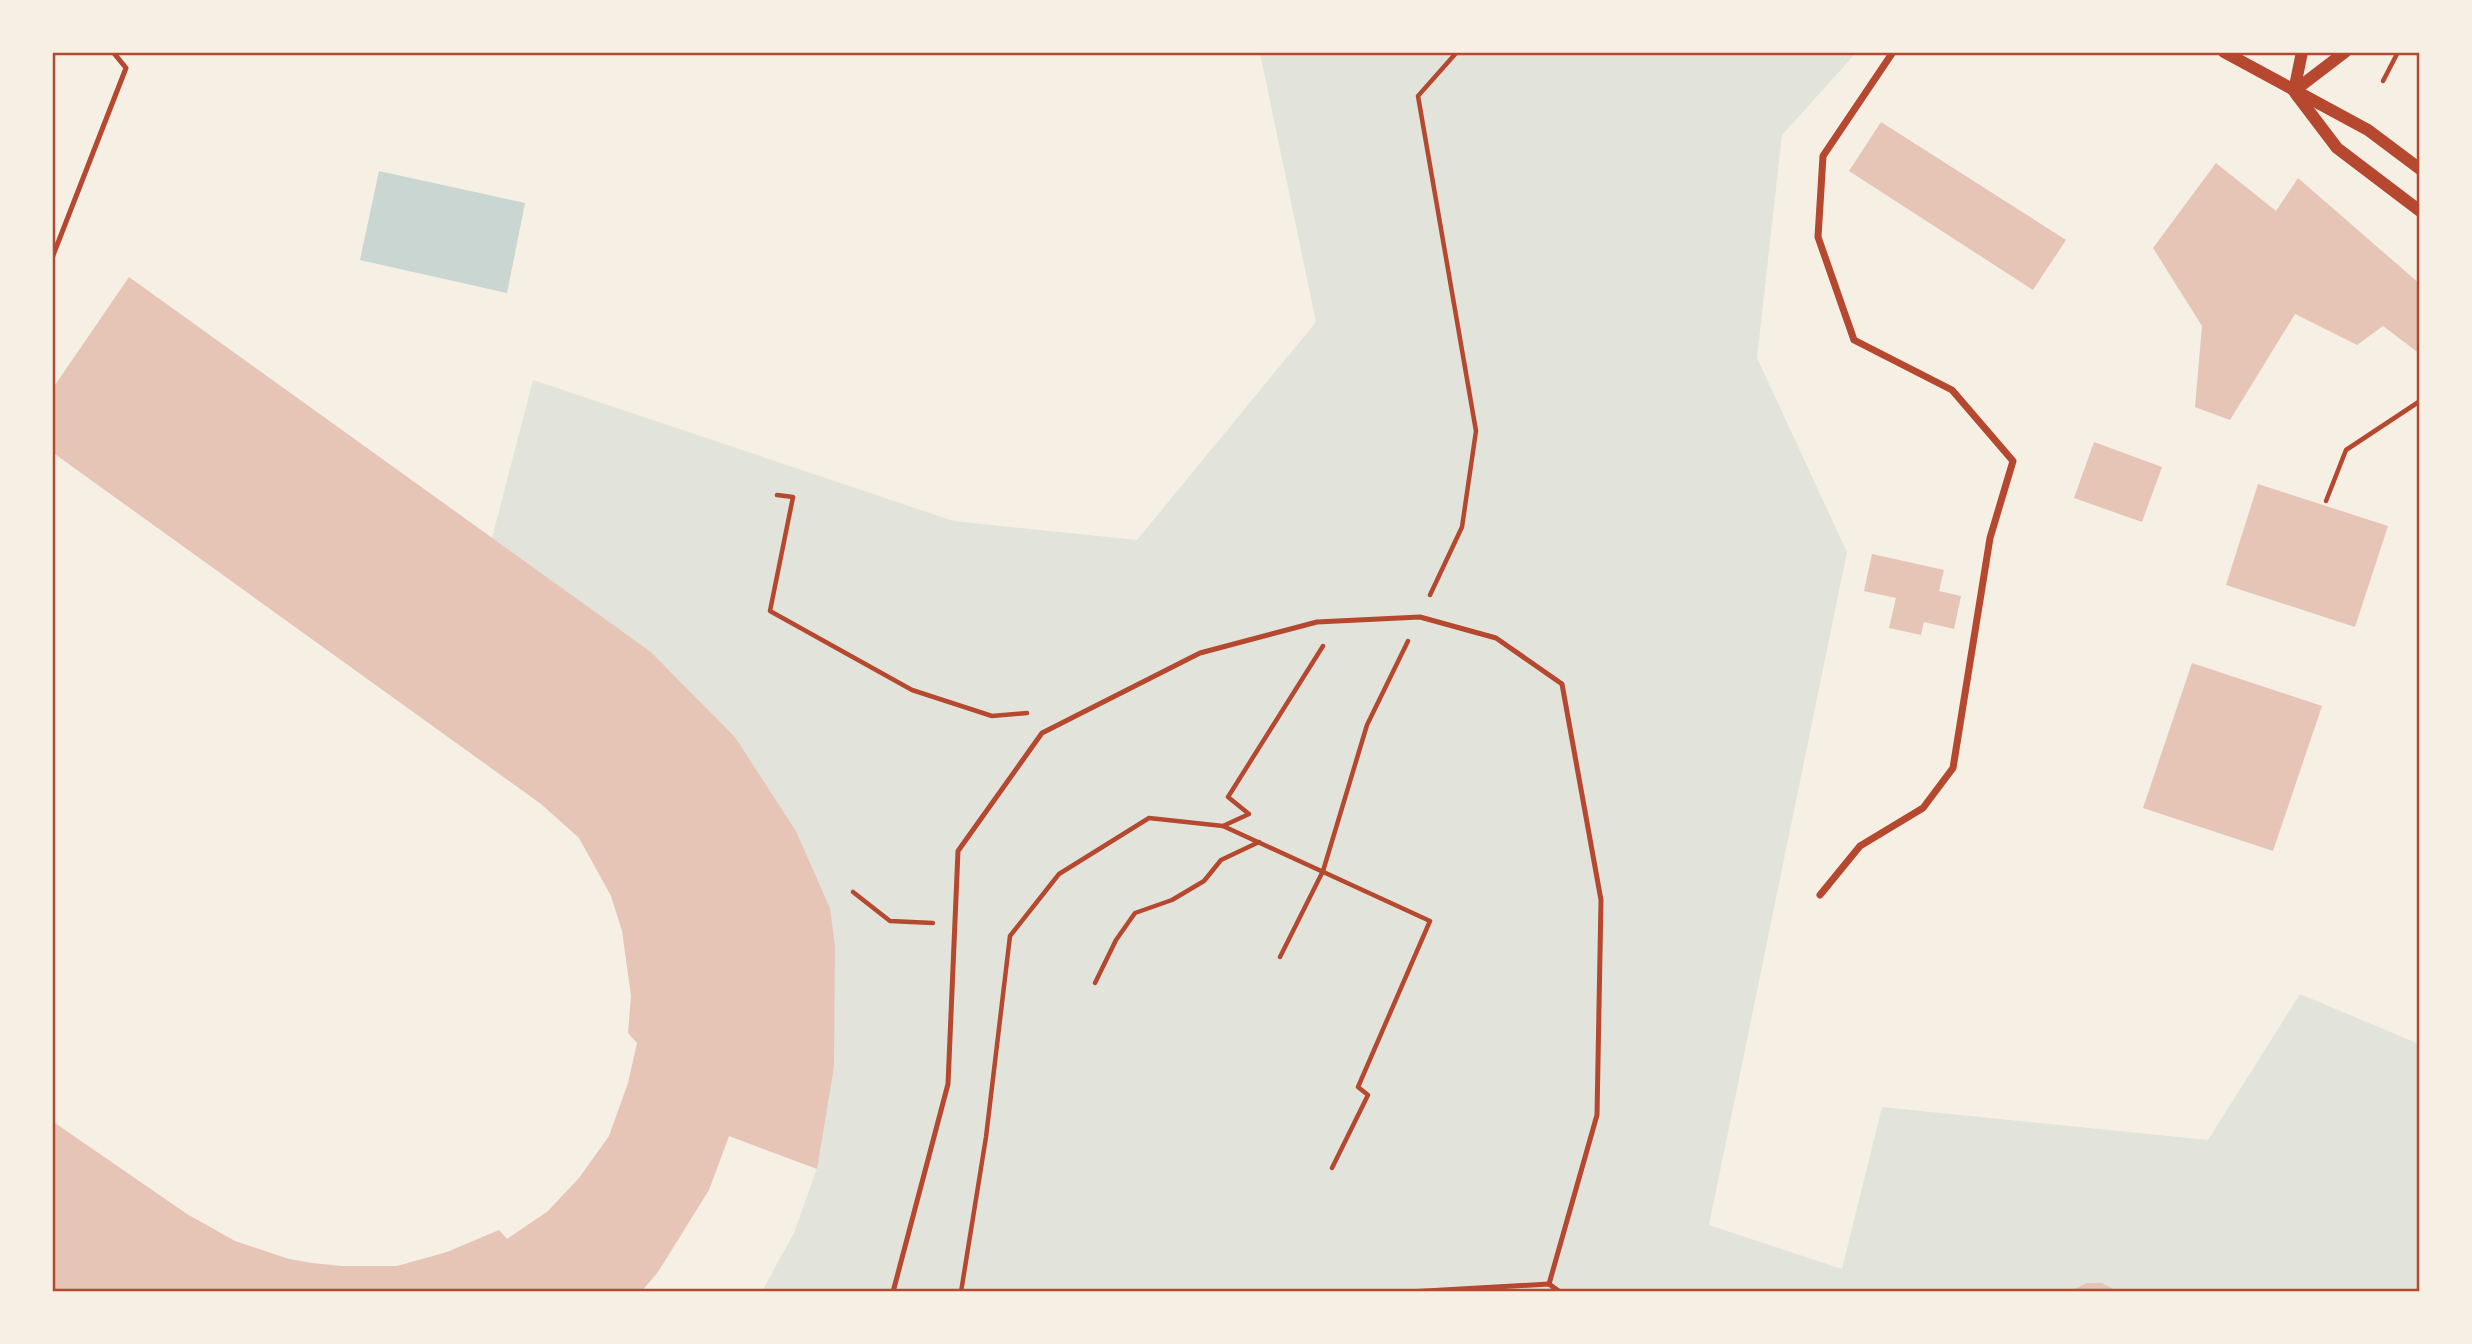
<svg xmlns="http://www.w3.org/2000/svg" width="2472" height="1344" viewBox="0 0 2472 1344" font-family="'Times New Roman',serif">
<rect width="100%" height="100%" fill="#f6efe4"/>
<polygon fill="#e2e4dc" points="1260,53 1856,53 1782,135 1757,358 1847,552 1709,1225 1842,1269 1882,1107 2208,1140 2300,994 2419,1044 2419,1291 762,1291 794,1233 817,1168 830,908 796,831 735,737 651,652 492,538 533,380 954,521 1137,540 1316,322"/>
<polygon fill="#c9d6d2" points="379,171 525,203 507,293 360,260"/>
<g fill="#e6c5b7">
<polygon points="1881,122 2066,240 2033,290 1849,171"/>
<polygon points="2216,163 2276,211 2298,178 2420,284 2420,354 2383,326 2357,345 2295,314 2230,420 2195,407 2202,326 2153,248"/>
<polygon points="129,277 651,652 735,737 796,831 830,908 835,946 834,1067 817,1169 729,1136 709,1190 658,1272 641,1292 52,1292 52,1121 187,1214 235,1241 289,1259 312,1263 341,1266 397,1266 447,1252 499,1230 507,1239 548,1211 579,1178 609,1136 628,1083 637,1043 628,1033 631,996 622,931 611,896 579,838 541,804 52,452 52,383 55,385"/>
<polygon points="2094,442 2162,467 2142,522 2074,498"/>
<polygon points="2258,484 2388,526 2355,627 2226,585"/>
<polygon points="1872,554 1944,570 1939,591 1961,596 1954,629 1924,622 1921,635 1889,628 1896,598 1864,591"/>
<polygon points="2192,663 2322,706 2273,851 2143,808"/>
<polygon points="2087,1283 2102,1283 2119,1292 2068,1292"/>
</g>
<g fill="none" stroke-linecap="round" stroke-linejoin="round">
<g stroke="#b5482f" stroke-width="4.5">
<polyline points="2383,81 2398,52"/>
<polyline points="777,495 793,497 770,611 912,690 992,716 1027,713"/>
<polyline points="2326,501 2346,450 2420,401"/>
<polyline points="1430,595 1462,527 1476,431 1418,96 1457,52"/>
<polyline points="1223,826 1249,814 1228,797 1323,646"/>
<polyline points="853,892 890,921 933,923"/>
<polyline points="1280,957 1323,871 1367,725 1408,641"/>
<polyline points="1095,983 1116,940 1135,913 1172,900 1204,881 1221,860 1259,842"/>
<polyline points="961,1292 986,1137 1010,936 1059,874 1149,818 1223,826 1430,921 1358,1087 1368,1095 1332,1168"/>
</g>
<g stroke="#b5482f" stroke-width="5">
<polyline points="52,258 126,68 113,52"/>
<polyline points="893,1292 948,1084 958,851 1042,733 1200,653 1317,622 1420,617 1496,638 1562,684 1601,900 1597,1115 1549,1284"/>
<polyline points="1408,1292 1549,1284 1560,1292"/>
</g>
<polyline stroke="#b5482f" stroke-width="7" points="1820,895 1860,846 1923,808 1953,768 1990,538 2013,461 1952,390 1854,340 1818,237 1823,156 1893,52"/>
<g stroke="#b5482f" stroke-width="12">
<polyline points="2224,52 2368,130 2420,169"/>
<polyline points="2294,91 2345,52"/>
<polyline points="2294,91 2302,52"/>
<polyline points="2296,94 2337,148 2420,211"/>
</g>
</g>
<rect width="2472" height="1344" fill="none" stroke="#f6efe4" stroke-width="108"/>
<rect x="54" y="54" width="2364" height="1236" fill="none" stroke="#b5482f" stroke-width="2.5"/>
</svg>
